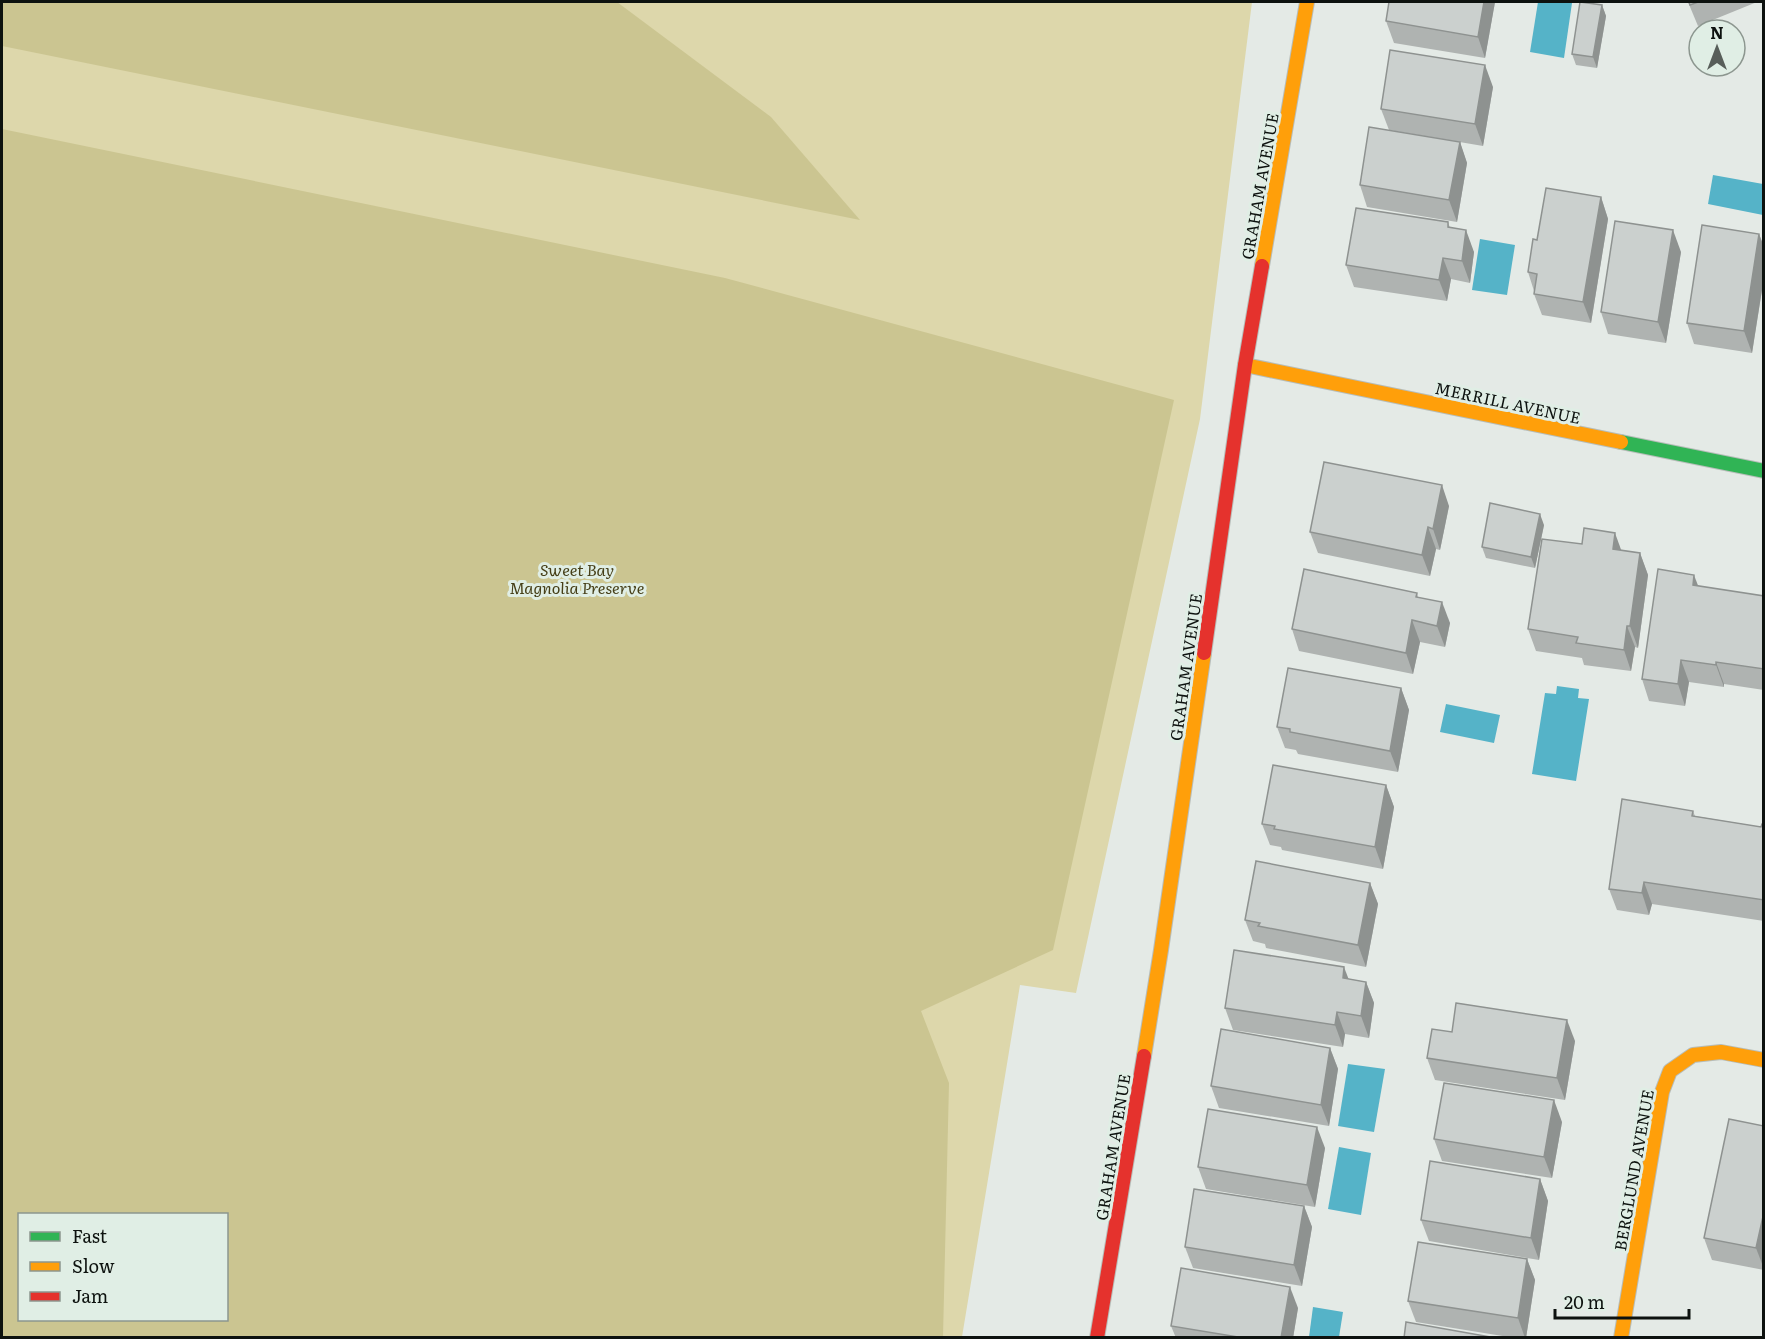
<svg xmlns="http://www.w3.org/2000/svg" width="1765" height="1339" viewBox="0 0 1765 1339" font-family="Literata,serif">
<rect width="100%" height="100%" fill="#e4eae6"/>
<path fill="#ddd7ab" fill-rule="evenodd" d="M2 2H1252L1200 419 1076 993 1020 985 962 1337 2 1338ZM20 1214H226V1320H20Z"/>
<g fill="#cbc591" fill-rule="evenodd">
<polygon points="2,2 617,2 771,117 860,220 2,46"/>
<path d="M2 129 725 278 1174 400 1053 950 921 1011 949 1083 943 1337H2ZM20 1214H226V1320H20Z"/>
</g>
<g fill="#55b3c8">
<polygon points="1538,2 1572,3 1564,58 1530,52"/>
<polygon points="1713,175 1763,184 1763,215 1708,204"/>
<polygon points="1480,239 1515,245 1507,295 1472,290"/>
<polygon points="1557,686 1579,689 1578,698 1589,699 1576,781 1532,774 1545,693 1556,694"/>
<polygon points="1446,704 1500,715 1494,743 1440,732"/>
<polygon points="1348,1064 1385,1069 1374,1132 1338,1126"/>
<polygon points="1339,1147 1371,1153 1361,1215 1328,1209"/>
<polygon points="1313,1307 1343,1312 1339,1337 1309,1337"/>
</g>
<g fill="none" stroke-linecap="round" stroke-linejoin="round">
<g stroke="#b7bdb9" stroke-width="16">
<polyline id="fast" points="1621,442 1764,471"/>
</g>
<g stroke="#b7bdb9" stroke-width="16">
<g id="slow">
<polyline points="1262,266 1307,2"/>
<polyline points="1245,365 1621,442"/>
<polyline points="1144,1056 1161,950 1204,653"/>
<polyline points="1621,1338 1662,1092 1670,1071 1693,1055 1721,1052 1764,1060"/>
</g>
</g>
<g stroke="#b7bdb9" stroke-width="16">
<g id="jam">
<polyline points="1204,653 1245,365 1262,266"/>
<polyline points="1097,1338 1144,1056"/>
</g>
</g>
<use href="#fast" stroke="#30b455" stroke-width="14"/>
<use href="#slow" stroke="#ff9f0a" stroke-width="14"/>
<use href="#jam" stroke="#e5322d" stroke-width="14"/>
</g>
<g fill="#afb3b1">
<polygon points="1389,2 1495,2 1485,58 1394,43 1386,21"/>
<polygon points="1688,2 1757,2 1698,26"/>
<polygon points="1602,5 1606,16 1597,68 1576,65 1572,54"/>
<polygon points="1493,87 1483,146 1389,130 1381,109"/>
<polygon points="1460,142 1467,163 1457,222 1367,207 1360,185"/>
<polygon points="1601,197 1608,219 1591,323 1542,315 1534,294 1534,291 1528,272 1537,240"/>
<polygon points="1448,222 1450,228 1474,252 1470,283 1451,279 1447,301 1354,287 1346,265"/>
<polygon points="1759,234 1764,247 1764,277 1752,353 1694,344 1687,323"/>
<polygon points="1681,252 1666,343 1608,334 1601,312"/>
<polygon points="1449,506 1440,550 1436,549 1430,576 1318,553 1310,532"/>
<polygon points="1544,525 1535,568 1486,558 1482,547"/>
<polygon points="1621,550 1640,553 1648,575 1638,648 1635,647 1631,671 1584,665 1582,658 1536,651 1528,629"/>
<polygon points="1698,586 1764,596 1764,690 1724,684 1724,687 1689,682 1685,706 1649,701 1642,679"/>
<polygon points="1417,593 1418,597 1450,623 1445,647 1420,642 1413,674 1299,651 1292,629"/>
<polygon points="1401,688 1409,710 1398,772 1298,754 1296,750 1285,748 1277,727"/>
<polygon points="1386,785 1394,807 1383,869 1282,850 1281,847 1270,845 1262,824"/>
<polygon points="1693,811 1695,816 1761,827 1764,824 1764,921 1652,904 1649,915 1617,910 1609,889"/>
<polygon points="1370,883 1378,904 1366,967 1266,948 1265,944 1253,941 1245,920"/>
<polygon points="1349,979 1366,982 1374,1003 1369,1038 1345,1034 1343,1047 1233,1030 1225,1008"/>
<polygon points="1452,1032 1575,1041 1565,1100 1435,1080 1427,1058"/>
<polygon points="1330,1048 1338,1069 1329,1126 1219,1108 1211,1086"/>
<polygon points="1562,1122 1552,1178 1442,1161 1434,1139"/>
<polygon points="1764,1126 1764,1270 1712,1260 1704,1238"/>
<polygon points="1325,1148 1315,1207 1206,1189 1198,1167"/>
<polygon points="1540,1179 1548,1201 1539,1260 1429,1241 1421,1220"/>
<polygon points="1304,1206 1312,1227 1302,1286 1193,1268 1185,1247"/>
<polygon points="1527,1259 1535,1280 1526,1338 1515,1338 1416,1322 1408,1301"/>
<polygon points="1298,1308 1293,1338 1176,1338 1171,1326"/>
</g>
<g fill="#8e9290">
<polygon points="1484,2 1495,2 1485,58 1478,37"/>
<polygon points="1602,5 1606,16 1597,68 1593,57"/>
<polygon points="1485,65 1493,87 1483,146 1475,124"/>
<polygon points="1460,142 1467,163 1457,222 1449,200"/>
<polygon points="1601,197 1608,219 1591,323 1583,302"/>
<polygon points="1466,230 1474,252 1470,283 1462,261"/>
<polygon points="1673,230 1681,252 1666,343 1658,322"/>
<polygon points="1759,234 1764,247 1764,277 1752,353 1744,331"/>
<polygon points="1443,258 1451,279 1447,301 1439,280"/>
<polygon points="1442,485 1449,506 1440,550 1433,529"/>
<polygon points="1540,514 1544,525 1535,568 1531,557"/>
<polygon points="1428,527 1436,549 1430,576 1422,555"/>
<polygon points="1615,533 1623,555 1613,549"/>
<polygon points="1640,553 1648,575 1638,648 1630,626"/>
<polygon points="1694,575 1702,596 1693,585"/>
<polygon points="1442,602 1450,623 1445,647 1437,626"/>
<polygon points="1412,620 1420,642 1413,674 1406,653"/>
<polygon points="1627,626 1635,647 1631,671 1624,650"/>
<polygon points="1681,660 1689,682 1685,706 1678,684"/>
<polygon points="1716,662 1724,684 1724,687 1716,665"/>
<polygon points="1401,688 1409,710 1398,772 1390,751"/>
<polygon points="1386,785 1394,807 1383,869 1375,847"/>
<polygon points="1644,882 1652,904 1649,915 1642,893"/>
<polygon points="1370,883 1378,904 1366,967 1358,945"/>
<polygon points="1344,967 1352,988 1343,978"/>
<polygon points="1366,982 1374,1003 1369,1038 1361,1016"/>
<polygon points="1337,1012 1345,1034 1343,1047 1335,1025"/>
<polygon points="1567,1020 1575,1041 1565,1100 1557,1078"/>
<polygon points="1330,1048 1338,1069 1329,1126 1321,1105"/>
<polygon points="1554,1100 1562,1122 1552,1178 1544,1157"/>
<polygon points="1317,1127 1325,1148 1315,1207 1307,1185"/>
<polygon points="1540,1179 1548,1201 1539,1260 1531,1238"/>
<polygon points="1304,1206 1312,1227 1302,1286 1294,1265"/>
<polygon points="1764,1212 1764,1269 1756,1248"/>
<polygon points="1527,1259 1535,1280 1526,1338 1525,1338 1518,1318"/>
<polygon points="1290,1287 1298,1308 1293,1338 1281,1338"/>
</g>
<g fill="#cbd0ce" stroke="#8e9290" stroke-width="1.5">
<polygon points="1389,2 1484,2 1478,37 1386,21"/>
<polygon points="1580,2 1602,5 1593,57 1572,54"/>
<polygon points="1689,2 1698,2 1690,5"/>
<polygon points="1390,50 1485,65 1475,124 1381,109"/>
<polygon points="1369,127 1460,142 1449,200 1360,185"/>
<polygon points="1546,188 1601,197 1583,302 1534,294 1537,274 1528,272 1533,239 1537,240"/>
<polygon points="1356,208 1448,222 1448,227 1466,230 1462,261 1443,258 1439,280 1346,265"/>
<polygon points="1615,221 1673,230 1658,322 1601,312"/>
<polygon points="1702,225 1759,234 1744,331 1687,323"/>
<polygon points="1324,462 1442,485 1433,529 1428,527 1422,555 1310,532"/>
<polygon points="1490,503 1540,514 1531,557 1482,547"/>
<polygon points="1584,528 1615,533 1613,549 1640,553 1630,626 1627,626 1624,650 1576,643 1578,637 1528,629 1542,539 1582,544"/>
<polygon points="1304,569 1417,593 1416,597 1442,602 1437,626 1412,620 1406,653 1292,629"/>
<polygon points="1658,569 1694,575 1693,585 1764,596 1764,669 1716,662 1716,665 1681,660 1678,684 1642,679"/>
<polygon points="1288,668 1401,688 1390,751 1290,732 1290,729 1277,727"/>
<polygon points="1273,765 1386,785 1375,847 1274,829 1275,826 1262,824"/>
<polygon points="1622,799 1693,811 1692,816 1761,827 1762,824 1764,824 1764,900 1644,882 1642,893 1609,889"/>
<polygon points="1256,861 1370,883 1358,945 1258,926 1260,923 1245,920"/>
<polygon points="1234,950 1344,967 1343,978 1366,982 1361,1016 1337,1012 1335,1025 1225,1008"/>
<polygon points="1456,1003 1567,1020 1557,1078 1427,1058 1432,1029 1452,1032"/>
<polygon points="1221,1029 1330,1048 1321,1105 1211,1086"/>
<polygon points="1444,1083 1554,1100 1544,1157 1434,1139"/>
<polygon points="1208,1109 1317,1127 1307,1185 1198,1167"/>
<polygon points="1729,1119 1764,1126 1764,1212 1756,1248 1704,1238"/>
<polygon points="1430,1161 1540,1179 1531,1238 1421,1220"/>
<polygon points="1194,1189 1304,1206 1294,1265 1185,1247"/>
<polygon points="1418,1242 1527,1259 1518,1318 1408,1301"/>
<polygon points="1181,1268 1290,1287 1281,1338 1244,1338 1171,1326"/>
<polygon points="1406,1322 1496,1338 1404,1338"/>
</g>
<g text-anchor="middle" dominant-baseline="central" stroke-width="6" stroke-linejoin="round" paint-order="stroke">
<g font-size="16" fill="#0d120f" stroke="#e0eee5">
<text transform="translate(1259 186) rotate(-80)">GRAHAM AVENUE</text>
<text transform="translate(1508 402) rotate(12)">MERRILL AVENUE</text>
<text transform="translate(1185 667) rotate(-82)">GRAHAM AVENUE</text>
<text transform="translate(1112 1147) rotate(-81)">GRAHAM AVENUE</text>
<text transform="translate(1633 1170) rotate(-80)">BERGLUND AVENUE</text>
</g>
<g font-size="16" font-style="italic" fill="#453e17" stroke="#e0eee5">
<text x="577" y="569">Sweet Bay<tspan x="577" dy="18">Magnolia Preserve</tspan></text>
</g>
</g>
<rect width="1765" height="1339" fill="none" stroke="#0d120f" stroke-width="6"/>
<rect x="18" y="1213" width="210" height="108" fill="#e0eee5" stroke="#8c968f" stroke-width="1.5"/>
<rect x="30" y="1232" width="30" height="9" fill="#30b455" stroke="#8c968f" stroke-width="1.5"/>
<text x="72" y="1243" font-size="18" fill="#0d120f">Fast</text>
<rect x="30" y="1262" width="30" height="9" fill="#ff9f0a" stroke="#8c968f" stroke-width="1.5"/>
<text x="72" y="1273" font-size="18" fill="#0d120f">Slow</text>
<rect x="30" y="1292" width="30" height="9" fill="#e5322d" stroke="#8c968f" stroke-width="1.5"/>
<text x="72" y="1303" font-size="18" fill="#0d120f">Jam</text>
<g transform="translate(1717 48)"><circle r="28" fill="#e0eee5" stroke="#8c968f" stroke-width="1.5"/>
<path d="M0-4.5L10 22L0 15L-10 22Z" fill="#585e5a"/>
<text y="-9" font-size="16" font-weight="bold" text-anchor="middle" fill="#0d120f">N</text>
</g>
<path d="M1555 1309v9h134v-9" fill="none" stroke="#0d120f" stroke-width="3"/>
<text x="1564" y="1309" font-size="18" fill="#0d120f" stroke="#e0eee5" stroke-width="4.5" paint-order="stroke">20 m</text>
</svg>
